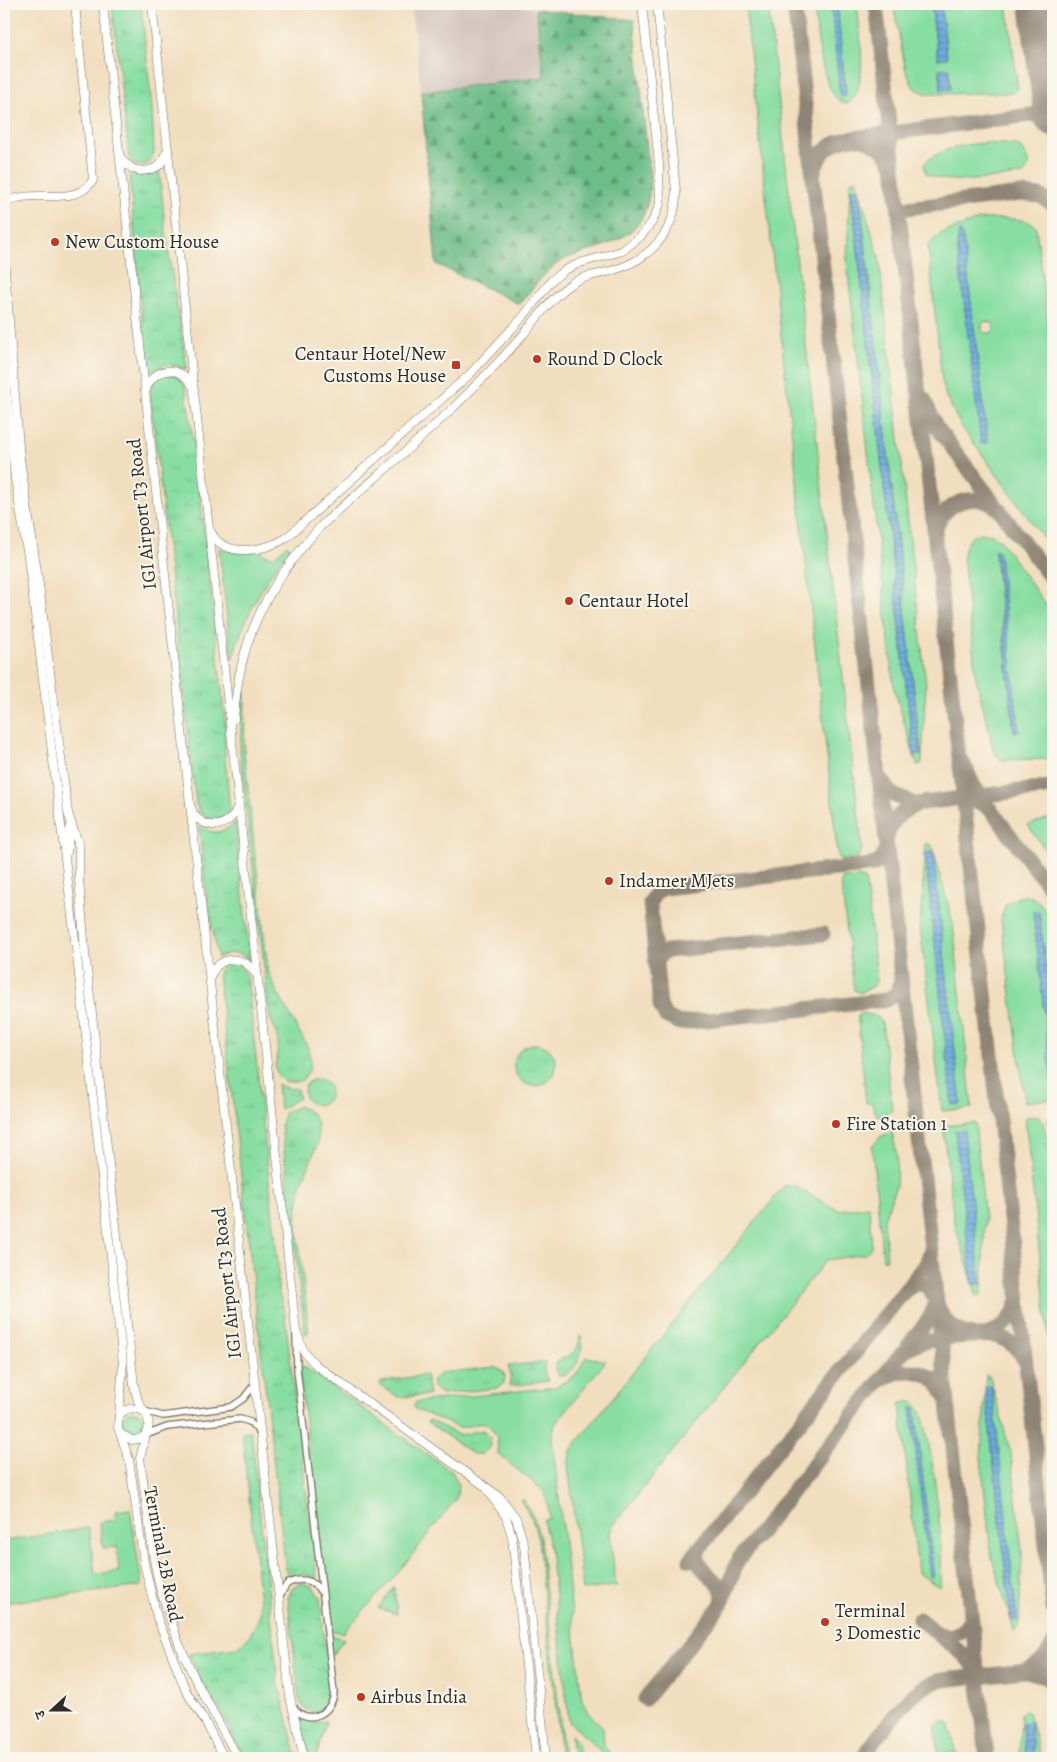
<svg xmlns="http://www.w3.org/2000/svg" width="1057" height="1762" viewBox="0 0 1057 1762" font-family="Alegreya,'Noto Serif Devanagari',serif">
<defs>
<pattern id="forest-firs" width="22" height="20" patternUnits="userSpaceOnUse" patternTransform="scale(1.25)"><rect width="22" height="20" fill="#6ebd88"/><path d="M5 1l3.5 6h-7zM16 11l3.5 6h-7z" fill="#5b9a6f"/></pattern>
<pattern id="park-tufts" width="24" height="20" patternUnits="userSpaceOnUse" patternTransform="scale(1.25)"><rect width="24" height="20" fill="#88dea2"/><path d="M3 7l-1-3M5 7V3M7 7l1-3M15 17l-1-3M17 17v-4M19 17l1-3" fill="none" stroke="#76bf8c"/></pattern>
<pattern id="water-rules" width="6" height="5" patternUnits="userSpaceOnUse" patternTransform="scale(1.25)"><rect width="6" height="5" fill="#6daadf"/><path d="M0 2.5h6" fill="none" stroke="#5a8bb5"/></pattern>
</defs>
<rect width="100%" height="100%" fill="#fbf7ec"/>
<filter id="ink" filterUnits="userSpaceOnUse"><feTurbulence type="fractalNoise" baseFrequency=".02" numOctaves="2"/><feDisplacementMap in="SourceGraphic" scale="10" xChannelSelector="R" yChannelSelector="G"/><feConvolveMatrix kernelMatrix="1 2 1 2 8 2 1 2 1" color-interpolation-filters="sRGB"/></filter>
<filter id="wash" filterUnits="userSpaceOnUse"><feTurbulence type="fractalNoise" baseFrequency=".0096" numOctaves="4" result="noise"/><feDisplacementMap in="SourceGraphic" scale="20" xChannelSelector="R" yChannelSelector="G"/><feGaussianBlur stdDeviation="1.12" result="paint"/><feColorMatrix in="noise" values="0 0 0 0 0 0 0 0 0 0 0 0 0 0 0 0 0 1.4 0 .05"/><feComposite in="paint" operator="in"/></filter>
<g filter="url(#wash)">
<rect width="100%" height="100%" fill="#f1debe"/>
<polygon fill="#cfc0ba" points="450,4 509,4 536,9 545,77 421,92 411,9"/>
<g fill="#88dea2" stroke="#5a8466" fill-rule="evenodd">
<path d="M745 4H768L862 848C859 860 852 859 842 860L838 858Z"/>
<path d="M814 4H831L841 96 846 95 837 4H857C859 25 870 94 847 104 821 101 816 25 814 4Z"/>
<polygon points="893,4 931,4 938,59 947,57 941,4 1007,4 1018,89 1012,93 927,94 914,88 906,71"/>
<path d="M988 143 1015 145 1022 149C1028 158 1032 168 1022 175 996 177 948 187 926 173L924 164C939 148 967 144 988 143Z"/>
<path d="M856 179 879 257 926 685 922 760 921 764 917 765 894 688 847 262 850 184 852 180ZM859 189 921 755 914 756 851 190Z"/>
<path d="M981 219C993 219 1031 216 1036 228L1053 363V551L961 426 946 396 942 380 928 246 939 234ZM986 321 994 324V329L991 333H985L982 330V324Z"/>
<path d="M980 533 993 535 1001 541 1053 615V759L1001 760 994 752 976 678 963 556C966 544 969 537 980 533ZM995 550 1014 732 995 556Z"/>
<path d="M287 545 290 548C263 582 244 618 232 660L219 548 235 553 262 551 263 554 273 557Z"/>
<polygon points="1053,817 1053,861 1028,825"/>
<polygon points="926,843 932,845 953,923 972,1108 942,1111 920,926"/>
<polygon points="858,877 864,879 866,884 877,978 874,986 860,993 854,990 841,883 843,878"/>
<polygon points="1025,896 1032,897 1040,903 1053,921 1053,1035 1039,912 1053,1099 1025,1102 1001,919 1006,904 1019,897"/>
<polygon points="862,1013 877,1016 882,1023 892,1108 888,1115 878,1116 874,1112 872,1103 866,1103 858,1020 858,1016"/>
<polygon points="1053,1114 1053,1145 1048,1119"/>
<path d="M1040 1116C1057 1137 1053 1340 1053 1381L1025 1117Z"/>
<polygon points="975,1123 985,1220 982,1294 977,1297 954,1221 943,1126"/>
<polygon points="892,1132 897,1156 896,1186 884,1219 887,1259 883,1260 872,1147 880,1137"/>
<polygon points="784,1186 794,1186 838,1210 869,1206 872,1247 865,1254 826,1260 612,1527 610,1533 616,1586 583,1590 568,1464 572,1448"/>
<polygon points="586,1357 606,1361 555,1424 552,1438 582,1700 588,1713 603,1727 604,1746 614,1758 605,1758 597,1747 569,1722 550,1548 543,1520 550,1518 545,1492 498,1454 497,1437 490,1426 481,1423 460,1428 415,1409 414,1406 416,1402 556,1387 576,1375"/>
<polygon points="303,1366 452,1472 459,1485 456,1499 397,1574 343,1633 333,1631 329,1625 299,1369"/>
<polygon points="986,1375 990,1377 1011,1454 1022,1552 1019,1627 1014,1631 991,1554 981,1458"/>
<path d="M905 1402H912C915 1404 918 1406 920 1410 931 1430 948 1569 939 1587L918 1573 900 1404Z"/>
<circle cx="133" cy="1424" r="12"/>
<polygon points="523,1499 534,1518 540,1538 564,1758 561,1758 538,1539 532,1519 521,1501"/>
<polygon points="130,1509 142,1586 4,1603 4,1541 89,1528 95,1574 119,1571 117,1547 103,1548 100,1522 116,1520 116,1511"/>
<polygon points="394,1587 397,1614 378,1608"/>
<polygon points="329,1635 344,1639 333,1654 331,1653"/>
<polygon points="1026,1710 1028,1712 1041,1758 1034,1758 1029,1722 1022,1724 1026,1758 1019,1758 1021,1714"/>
<polygon points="942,1720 949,1723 958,1758 954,1758 953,1751 949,1752 950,1758 939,1758 935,1725"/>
<polygon points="571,1735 578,1743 580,1758 573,1758"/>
<polygon points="165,1752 171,1752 181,1758 134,1758"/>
</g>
<path fill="url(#forest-firs)" stroke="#4c745a" d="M536 9 634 20 650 179C650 225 630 238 589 251 581 254 571 256 563 260 546 269 533 289 519 304L436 264 421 92 544 77Z"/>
<g fill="url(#park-tufts)" stroke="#5a8466">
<polygon points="112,4 141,4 152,108 154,152 150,162 142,166 133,164 129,157"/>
<polygon points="159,168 166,235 187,369 167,364 147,373 129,172 141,176"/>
<path d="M166 374 177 376 185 386 196 458 225 720V757L230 810C221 829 202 820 196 804L150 392C152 383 157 378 166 374Z"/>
<path d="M242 691H245L244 753 268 971 275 988 307 1046 311 1061 309 1071 302 1080 295 1082H285C270 1072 277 1059 278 1046 278 1036 275 1027 270 1019L240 753Z"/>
<path d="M235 822 250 962C241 951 229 951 218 958L207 898 199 826C212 835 224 834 235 822Z"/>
<polygon points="228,962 238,963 247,975 278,1264 278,1291 284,1309 317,1579 305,1574 287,1579 218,973 221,967"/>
<circle cx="535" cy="1065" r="21"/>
<circle cx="317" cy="1092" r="13"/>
<polygon points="277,1084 286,1088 297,1089 299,1098 280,1109"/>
<polygon points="299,1106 313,1114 318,1127 318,1142 301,1186 296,1218 309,1333 305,1334 281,1124 285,1112"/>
<path d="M580 1336H582C583 1351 579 1366 566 1375H558L555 1371 556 1363C568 1353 578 1357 580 1336Z"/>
<polygon points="545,1362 544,1371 548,1381 509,1386 511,1375 508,1366"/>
<polygon points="495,1367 502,1370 505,1376 504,1383 497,1388 441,1394 433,1387 433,1380 440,1373"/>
<polygon points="426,1375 429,1395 398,1397 380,1385 381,1382 385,1381"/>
<polygon points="429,1420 459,1435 483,1430 490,1437 491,1446 482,1454 473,1454 427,1422"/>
<path d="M251 1431 278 1682 297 1758H244L221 1712 205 1689 189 1654 238 1648C249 1640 257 1624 261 1611L242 1432Z"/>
<path d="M302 1583 313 1587 320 1598 330 1693C330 1715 306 1720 299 1699L288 1598 293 1587Z"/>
<polygon points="298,1716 312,1722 326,1721 316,1758 310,1758"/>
</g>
<g fill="url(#water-rules)" stroke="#4c6a85">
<polygon points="831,4 837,4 846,96 840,96"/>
<polygon points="931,4 941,4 947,58 938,59"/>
<polygon points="949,68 951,89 941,90 939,69"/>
<polygon points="859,188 921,755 914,756 851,189"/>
<polygon points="959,232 961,232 964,244 988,443 981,444 957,245"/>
<polygon points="995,550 997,550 999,555 1019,731 1014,732"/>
<polygon points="933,852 961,1104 952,1105 925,853"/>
<polygon points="1039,911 1053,1035 1053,1095 1033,912"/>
<polygon points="964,1130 981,1284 972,1284 955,1131"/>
<polygon points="992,1386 1017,1620 1011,1621 985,1387"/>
<polygon points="911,1408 915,1408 934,1576 930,1577"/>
<polygon points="1030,1722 1034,1758 1026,1758 1022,1723"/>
</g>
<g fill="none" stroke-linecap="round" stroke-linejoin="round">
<g stroke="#8e8474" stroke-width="15">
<polyline points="794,4 987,1758"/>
<polyline points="876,4 1053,1609"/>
<path d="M858 138C875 141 887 150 893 166"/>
<path d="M813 175C817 156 828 144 846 139L1053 112"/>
<polyline points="899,209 1021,194 1040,196 1053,204"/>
<polyline points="924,399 936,426 951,446 1053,581"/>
<path d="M935 533C940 504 973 489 997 508"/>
<polyline points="963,762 974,786 986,803"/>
<polyline points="880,777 891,794 914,804 1053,787"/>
<polyline points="968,799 981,803 991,810 1053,892"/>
<path d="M887 838C891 820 902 809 920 804"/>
<polyline points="886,847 882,860 873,865 664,888 655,893 650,903 660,1005 665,1016 680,1023 886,1000 897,993 901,980"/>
<polyline points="656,963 659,956 667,951 823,934"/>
<path d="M906 1290C933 1270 934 1306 945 1319 951 1328 961 1333 972 1335"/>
<path d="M986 1335C1002 1329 1014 1319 1017 1302"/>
<polyline points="907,1347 929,1319 936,1302"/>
<path d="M884 1379C907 1364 935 1371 946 1397"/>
<path d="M700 1547C687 1573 729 1577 722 1602"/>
<polyline points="690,1560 926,1264 931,1251"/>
<polyline points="919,1619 964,1655 979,1671"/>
<path d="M937 1633C953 1640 968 1631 971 1614"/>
<polyline points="1029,1669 1043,1660 1053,1644"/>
<polyline points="1030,1672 1044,1676 1053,1684"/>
<path d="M645 1699 721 1605 738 1560 901 1354C906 1350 911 1346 917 1344 931 1339 985 1333 998 1337 1011 1341 1020 1350 1025 1362"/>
<path d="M862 1758C883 1732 909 1685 943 1680L1053 1668"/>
</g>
<polyline stroke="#8e8474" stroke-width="38" points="1038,4 1053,117"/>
</g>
</g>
<g filter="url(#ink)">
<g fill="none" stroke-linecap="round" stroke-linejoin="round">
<g stroke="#706a5e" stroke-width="8">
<g id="street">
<polyline points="144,1411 163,1416 231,1407 243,1399 255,1384"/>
<polyline points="146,1435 167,1427 240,1419 250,1422 260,1433"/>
<path d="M279 1597 287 1584C301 1577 313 1579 321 1592"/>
<path d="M293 1706C307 1727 333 1714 334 1692L297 1369 296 1336"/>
</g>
</g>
<g stroke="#706a5e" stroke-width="9">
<g id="secondary">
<path d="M103 4 190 804C196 831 230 833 238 805"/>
<polyline points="152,4 296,1331 304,1352 317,1366 500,1497 516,1518 524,1545 546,1758"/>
<path d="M120 156C129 172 145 175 160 165L167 151"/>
<path d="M4 204C30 185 74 210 93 180L75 4"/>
<polyline points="4,257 20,459 39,585 68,813 79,846 79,879 85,952 134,1385 138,1401 144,1411"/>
<polyline points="4,368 15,479 28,557 76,948 123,1363 118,1428 129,1459 144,1563 157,1617 186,1691 206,1723 224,1758"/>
<path d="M146 390C153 367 180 364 192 385"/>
<path d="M211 532C224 559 266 551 286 538L470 374 522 318 552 280 565 270 580 263 622 251 641 236 652 222 660 204 659 164 642 4"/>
<path d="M234 719C238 640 268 583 322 525 374 478 432 431 481 380 495 366 509 351 522 336 538 318 551 297 571 284 583 275 600 275 614 270 651 259 677 230 676 191L657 4"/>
<polyline points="190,804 290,1697 304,1758"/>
<polyline points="67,852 70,826"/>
<path d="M210 978C217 956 243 953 255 973"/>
<path d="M119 1416C126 1407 134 1407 144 1411 153 1424 149 1439 132 1440L121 1434"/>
<polyline points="146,1435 140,1458 154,1560 160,1588 179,1644 196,1681 238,1758"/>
<polyline points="488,1491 506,1517 512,1536 536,1758"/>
</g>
</g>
<use href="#street" stroke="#fff" stroke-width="5.5"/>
<use href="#secondary" stroke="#fff" stroke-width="8"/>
</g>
</g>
<g fill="#c8321e" stroke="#fbf7ec" stroke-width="2">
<circle cx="55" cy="242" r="5"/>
<circle cx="537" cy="359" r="5"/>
<rect x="451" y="360" width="10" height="10" rx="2.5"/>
<circle cx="569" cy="601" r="5"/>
<circle cx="609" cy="881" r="5"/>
<circle cx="836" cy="1124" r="5"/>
<circle cx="825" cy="1622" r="5"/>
<circle cx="361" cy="1697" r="5"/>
</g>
<g text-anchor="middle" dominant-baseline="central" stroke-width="4" stroke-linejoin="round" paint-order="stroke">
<g font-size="19" fill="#2b2b2b" stroke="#fbf7ec" text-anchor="start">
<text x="65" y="242">New Custom House</text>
<text x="446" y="354" text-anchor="end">Centaur Hotel/New<tspan x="446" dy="22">Customs House</tspan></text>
<text x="547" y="359">Round D Clock</text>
<text x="579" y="601">Centaur Hotel</text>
<text x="619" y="881">Indamer MJets</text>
<text x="846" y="1124">Fire Station 1</text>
<text x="835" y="1611">Terminal<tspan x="835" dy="22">3 Domestic</tspan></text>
<text x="371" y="1697">Airbus India</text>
</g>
<g font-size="19" fill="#2b2b2b" stroke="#fbf7ec">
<text transform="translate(142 514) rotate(-96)">IGI Airport T3 Road</text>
<text transform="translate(227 1283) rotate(-96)">IGI Airport T3 Road</text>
<text transform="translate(163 1554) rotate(79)">Terminal 2B Road</text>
</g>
</g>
<rect width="1057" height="1762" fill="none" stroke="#fbf7ec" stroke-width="20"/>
<g transform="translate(52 1710) rotate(249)" stroke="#fbf7ec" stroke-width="4" paint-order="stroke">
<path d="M0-4L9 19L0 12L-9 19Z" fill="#2b2b2b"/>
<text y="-8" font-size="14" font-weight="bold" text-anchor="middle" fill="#2b2b2b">उ</text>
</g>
</svg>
